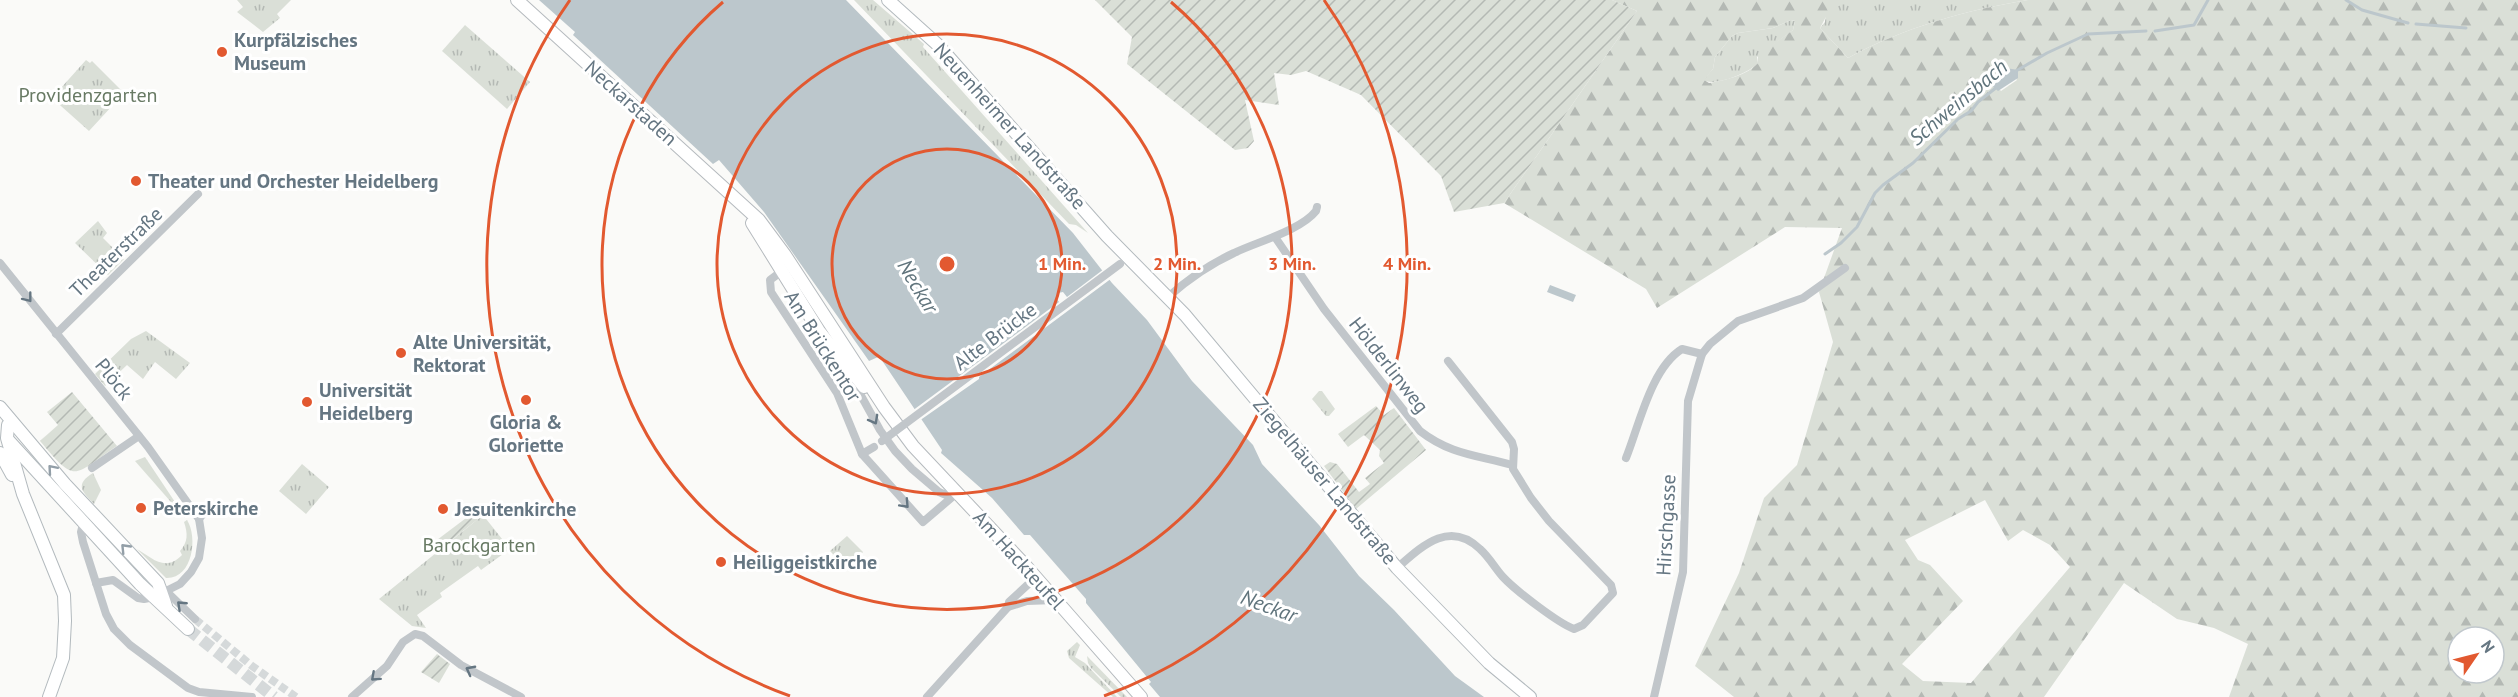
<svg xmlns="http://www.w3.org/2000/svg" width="2518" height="697" viewBox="0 0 2518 697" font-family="'PT Sans',sans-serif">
<defs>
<pattern id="grass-tufts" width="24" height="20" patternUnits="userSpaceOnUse" patternTransform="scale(1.5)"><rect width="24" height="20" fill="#dadfd7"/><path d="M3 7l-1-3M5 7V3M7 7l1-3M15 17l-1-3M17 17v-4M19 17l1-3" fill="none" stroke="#b4b9b4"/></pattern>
<pattern id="forest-firs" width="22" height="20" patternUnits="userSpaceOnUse" patternTransform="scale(1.5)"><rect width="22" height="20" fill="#dadfd7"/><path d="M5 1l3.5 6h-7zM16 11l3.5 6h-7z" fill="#b4b9b4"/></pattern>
<pattern id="garden-furrows" width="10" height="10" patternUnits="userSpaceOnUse" patternTransform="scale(1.5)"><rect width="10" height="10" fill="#dadfd7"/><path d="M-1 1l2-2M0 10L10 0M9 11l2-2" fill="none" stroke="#b4b9b4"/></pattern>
</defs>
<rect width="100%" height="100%" fill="#fafaf8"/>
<g fill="url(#grass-tufts)">
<polygon points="237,0 291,0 277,14 280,18 263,32 237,12 243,7"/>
<polygon points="854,0 873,0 924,44 923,47 1088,233 1076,225 1069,224"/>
<path d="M1827 0H2028C1966 10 1903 28 1848 58L1820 28 1825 22Z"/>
<path d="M1791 20 1795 21 1793 30 1757 57 1758 63C1749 73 1715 87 1703 80L1713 69 1715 57 1732 36 1738 33 1773 28Z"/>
<polygon points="465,25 530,82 507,109 442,51"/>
<polygon points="86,60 90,63 92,61 124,93 89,131 52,98"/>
<polygon points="98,221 107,233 103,238 124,259 108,275 75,243"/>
<polygon points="146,331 190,363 176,379 155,362 143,379 127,365 105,386 95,374 131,339"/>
<polygon points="1319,391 1322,391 1335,409 1329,416 1326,416 1312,399"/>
<polygon points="145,457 185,517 185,518 135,461"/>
<polygon points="302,464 329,487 306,514 279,491"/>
<path d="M93 473 101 490 94 504C81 491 75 484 93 473Z"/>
<polygon points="483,515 510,549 481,570 478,566 440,593 442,597 417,615 426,628 412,626 379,599"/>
<path d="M187 520C198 537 193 579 166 578L137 549C151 557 165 573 182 555L180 551C188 542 188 534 184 522Z"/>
<polygon points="847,536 863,552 848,570 830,551"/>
<polygon points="1077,642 1080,645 1075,657 1085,663 1117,697 1113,697 1069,658 1067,651"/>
<polygon points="1087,656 1127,697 1121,697 1091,668 1088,663"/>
</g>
<path fill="url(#forest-firs)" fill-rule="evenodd" d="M1612 0H1827L1828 13 1820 28 1848 58C1903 28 1966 10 2028 0H2518V697H2229L2248 644 2214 628 2177 619 2124 583 2044 697H1734L1695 666 1739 573 1764 498 1797 465 1833 342 1819 292 1842 228 1785 227 1657 308 1646 289 1504 203 1637 11ZM1791 20 1795 21 1793 30 1758 55V63C1746 76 1725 80 1709 83L1704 80 1713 69 1715 57 1732 36 1738 33 1773 28ZM2006 68 2017 80 2001 91 1992 81 1995 75ZM1985 500 2008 541 2023 530 2050 545 2070 567 1971 683 1923 681 1902 664 1963 601 1930 565 1918 560 1905 540ZM2458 637H2494V673H2458Z"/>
<g fill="url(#garden-furrows)">
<polygon points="1095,0 1612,0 1637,11 1504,203 1454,212 1441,176 1361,95 1306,71 1291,75 1274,73 1279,105 1245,100 1254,141 1248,148 1235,150 1127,64 1132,37"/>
<path d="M72 392 117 446C72 476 77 485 40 441L58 425 47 412Z"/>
<polygon points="1376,406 1384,415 1394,408 1426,450 1356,509 1324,466 1330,462 1337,464 1359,492 1370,484 1365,478 1384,463 1379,456 1380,450 1364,435 1348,447 1338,434"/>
<polygon points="478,509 482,516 435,553 429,546"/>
<polygon points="437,654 450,664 439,683 421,672"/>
</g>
<g fill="#bcc7cc">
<polygon points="539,0 846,0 1073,233 1112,283 1147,320 1192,381 1253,445 1262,464 1319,525 1359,576 1394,610 1455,676 1484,697 1160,697 1149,684 1151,682 1086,603 1086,599 1030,535 1024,535 992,498 941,453 942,450 881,359 878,357 869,361 764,212 719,160 713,164 573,35 575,32"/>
<path d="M2006 68 2018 70V78L1998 91 1992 86C1991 76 1998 72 2006 68Z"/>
<polygon points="1550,285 1576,295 1573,302 1547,292"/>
</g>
<polygon fill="#fafaf8" points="1104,269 1112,278 979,377 979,379 919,421 912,411 1059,302 1056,298 1058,293 1063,292 1067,297"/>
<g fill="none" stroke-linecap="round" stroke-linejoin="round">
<g stroke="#bcc7cc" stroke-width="3">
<polyline points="2346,0 2362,10 2408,23"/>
<polyline points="2416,24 2466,28"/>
<polyline points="2155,31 2194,25 2208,0"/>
<polyline points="2016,71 2047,53 2088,34 2146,31"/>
<polyline points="1825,254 1841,243 1857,227 1875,193 1883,185 1913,163 1958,119 1971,111 1978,102 1997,87"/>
</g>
<polyline stroke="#d5d9da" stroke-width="8" stroke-dasharray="8 4" stroke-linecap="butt" points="195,619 252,666 296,697"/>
<polyline stroke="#d5d9da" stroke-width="12" stroke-dasharray="12 6" stroke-linecap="butt" points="188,629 274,697"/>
<g stroke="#b3babe" stroke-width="14">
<g id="secondary">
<polyline points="888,0 938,45 1107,236 1185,315 1397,568 1489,663 1530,697"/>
<polyline points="0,407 65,484 158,583 166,606"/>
<polyline points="8,425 7,438 23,494 64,595 65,621 63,658 49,697"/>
<polyline points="9,441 140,584 188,629"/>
<polyline points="0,453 12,475"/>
</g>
</g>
<g stroke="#b5babe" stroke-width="14">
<g id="primary">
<polyline points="517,0 759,220 785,255 884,407 913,446 1026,566 1141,697"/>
<polyline points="752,223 819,331 864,387"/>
</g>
</g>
<g stroke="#c1c6ca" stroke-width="8">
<path d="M1275 237 1324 309 1420 431C1451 455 1477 455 1512 465"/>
<polyline points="0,263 148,447 199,519 202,538 199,558 191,572 180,584 154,597 144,599 138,598 113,580 96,583"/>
<polyline points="786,268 770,280 771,292 837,393 862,454 923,522 957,493"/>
<path d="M1168 297C1187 280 1210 264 1234 253 1256 242 1300 231 1316 211L1317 207"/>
<polyline points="56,334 198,194"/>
<polyline points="848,372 880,430 895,451 912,469 939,492 946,495 955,493"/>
<polyline points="862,454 874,447"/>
<path d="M1626 458C1639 426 1651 368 1682 349L1702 354"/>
<polyline points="92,468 139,436"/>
<polyline points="199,519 209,506"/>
<polyline points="84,520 81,532 83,542 106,614 114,629 130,645 188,688 199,692 252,697"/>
<path d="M1397 568C1421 547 1449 519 1480 549 1489 557 1495 568 1503 577 1515 590 1558 623 1574 629L1583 625 1613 593 1611 585 1549 521 1531 498 1513 469 1514 449 1512 442 1448 361"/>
<polyline points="163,588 195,619"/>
<polyline points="1008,607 1027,601 1055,600"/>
<polyline points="352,697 387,666 403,642 415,634 423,636 461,665 521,697"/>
<polyline points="927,697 1008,607 1009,602 1035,578"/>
<polyline points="1654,697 1683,572 1688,401 1702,354 1710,344 1738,321 1803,298 1845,268"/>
</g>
<use href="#secondary" stroke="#fff" stroke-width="12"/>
<use href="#primary" stroke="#fff" stroke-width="12"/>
<polyline stroke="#c1c6ca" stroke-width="8" points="882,441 1120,264"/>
</g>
<defs><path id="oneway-chevron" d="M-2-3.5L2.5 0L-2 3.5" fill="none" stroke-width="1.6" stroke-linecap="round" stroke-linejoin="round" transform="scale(1.5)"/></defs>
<g stroke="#657682">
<use href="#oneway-chevron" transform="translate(28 298) rotate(52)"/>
<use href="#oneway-chevron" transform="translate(874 420) rotate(61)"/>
<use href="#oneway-chevron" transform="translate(905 504) rotate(47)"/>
<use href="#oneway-chevron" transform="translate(181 605) rotate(-137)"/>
<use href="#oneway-chevron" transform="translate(470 670) rotate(-152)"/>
<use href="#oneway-chevron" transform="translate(375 677) rotate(138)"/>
</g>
<g stroke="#939fa8">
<use href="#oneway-chevron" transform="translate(52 469) rotate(-131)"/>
<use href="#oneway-chevron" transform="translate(125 548) rotate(-134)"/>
</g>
<g fill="none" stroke="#e25930" stroke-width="3">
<circle cx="947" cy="264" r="115"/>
<circle cx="947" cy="264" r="230"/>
<path d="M1171 2A345 345 0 1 1 723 2"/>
<path d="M790 696A460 460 0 0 1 570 0M1324 0A460 460 0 0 1 1104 696"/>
</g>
<g fill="#e25930" stroke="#fff" stroke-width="2">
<circle cx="222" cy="52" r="6"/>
<circle cx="136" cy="181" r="6"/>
<circle cx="401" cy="353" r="6"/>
<circle cx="526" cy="400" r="6"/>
<circle cx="307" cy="402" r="6"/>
<circle cx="141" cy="508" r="6"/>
<circle cx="443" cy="509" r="6"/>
<circle cx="721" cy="562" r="6"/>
</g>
<g text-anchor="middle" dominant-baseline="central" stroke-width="6" stroke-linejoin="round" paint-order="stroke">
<g font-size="20" font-weight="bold" fill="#657682" stroke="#fff" text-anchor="start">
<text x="234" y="40">Kurpfälzisches<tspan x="234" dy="23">Museum</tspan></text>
<text x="148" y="181">Theater und Orchester Heidelberg</text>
<text x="413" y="342">Alte Universität,<tspan x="413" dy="23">Rektorat</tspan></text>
<text x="319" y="390">Universität<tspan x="319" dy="23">Heidelberg</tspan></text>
<text x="526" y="422" text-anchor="middle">Gloria &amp;<tspan x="526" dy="23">Gloriette</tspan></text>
<text x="153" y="508">Peterskirche</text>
<text x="455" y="509">Jesuitenkirche</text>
<text x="733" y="562">Heiliggeistkirche</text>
</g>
<g font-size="20" fill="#687a64" stroke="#fff">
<text x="88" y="95">Providenzgarten</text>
<text x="479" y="545">Barockgarten</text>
</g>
<g font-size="20" fill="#657682" stroke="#fff">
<text transform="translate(631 103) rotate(42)">Neckarstaden</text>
<text transform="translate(1010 126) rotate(48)">Neuenheimer Landstraße</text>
<text transform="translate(116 252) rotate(-44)">Theaterstraße</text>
<text transform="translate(995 336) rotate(-37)">Alte Brücke</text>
<text transform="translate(823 346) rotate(58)">Am Brückentor</text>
<text transform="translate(1389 365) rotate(52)">Hölderlinweg</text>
<text transform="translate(114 379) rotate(51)">Plöck</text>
<text transform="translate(1325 481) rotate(50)">Ziegelhäuser Landstraße</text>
<text transform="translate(1666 525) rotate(-87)">Hirschgasse</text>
<text transform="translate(1019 560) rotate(48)">Am Hackteufel</text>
</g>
<g font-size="21" font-style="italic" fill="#60747c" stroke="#fff">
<text transform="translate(1958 102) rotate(-40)">Schweinsbach</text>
<text transform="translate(918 286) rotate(59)">Neckar</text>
<text transform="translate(1269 606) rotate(20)">Neckar</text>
</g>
</g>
<circle cx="947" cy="264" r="9" fill="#e25930" stroke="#fff" stroke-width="3"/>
<g font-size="18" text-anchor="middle" font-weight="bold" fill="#e25930" stroke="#fff" stroke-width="6" stroke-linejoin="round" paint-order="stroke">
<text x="1062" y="270">1 Min.</text>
<text x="1177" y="270">2 Min.</text>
<text x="1292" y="270">3 Min.</text>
<text x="1407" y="270">4 Min.</text>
</g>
<g transform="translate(2476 655) rotate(55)"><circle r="28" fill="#ffffff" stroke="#c1c8cd" stroke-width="1.5"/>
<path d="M0-4.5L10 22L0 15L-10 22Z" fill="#e25930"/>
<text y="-9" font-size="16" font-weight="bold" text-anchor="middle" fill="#657682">N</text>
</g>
</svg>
